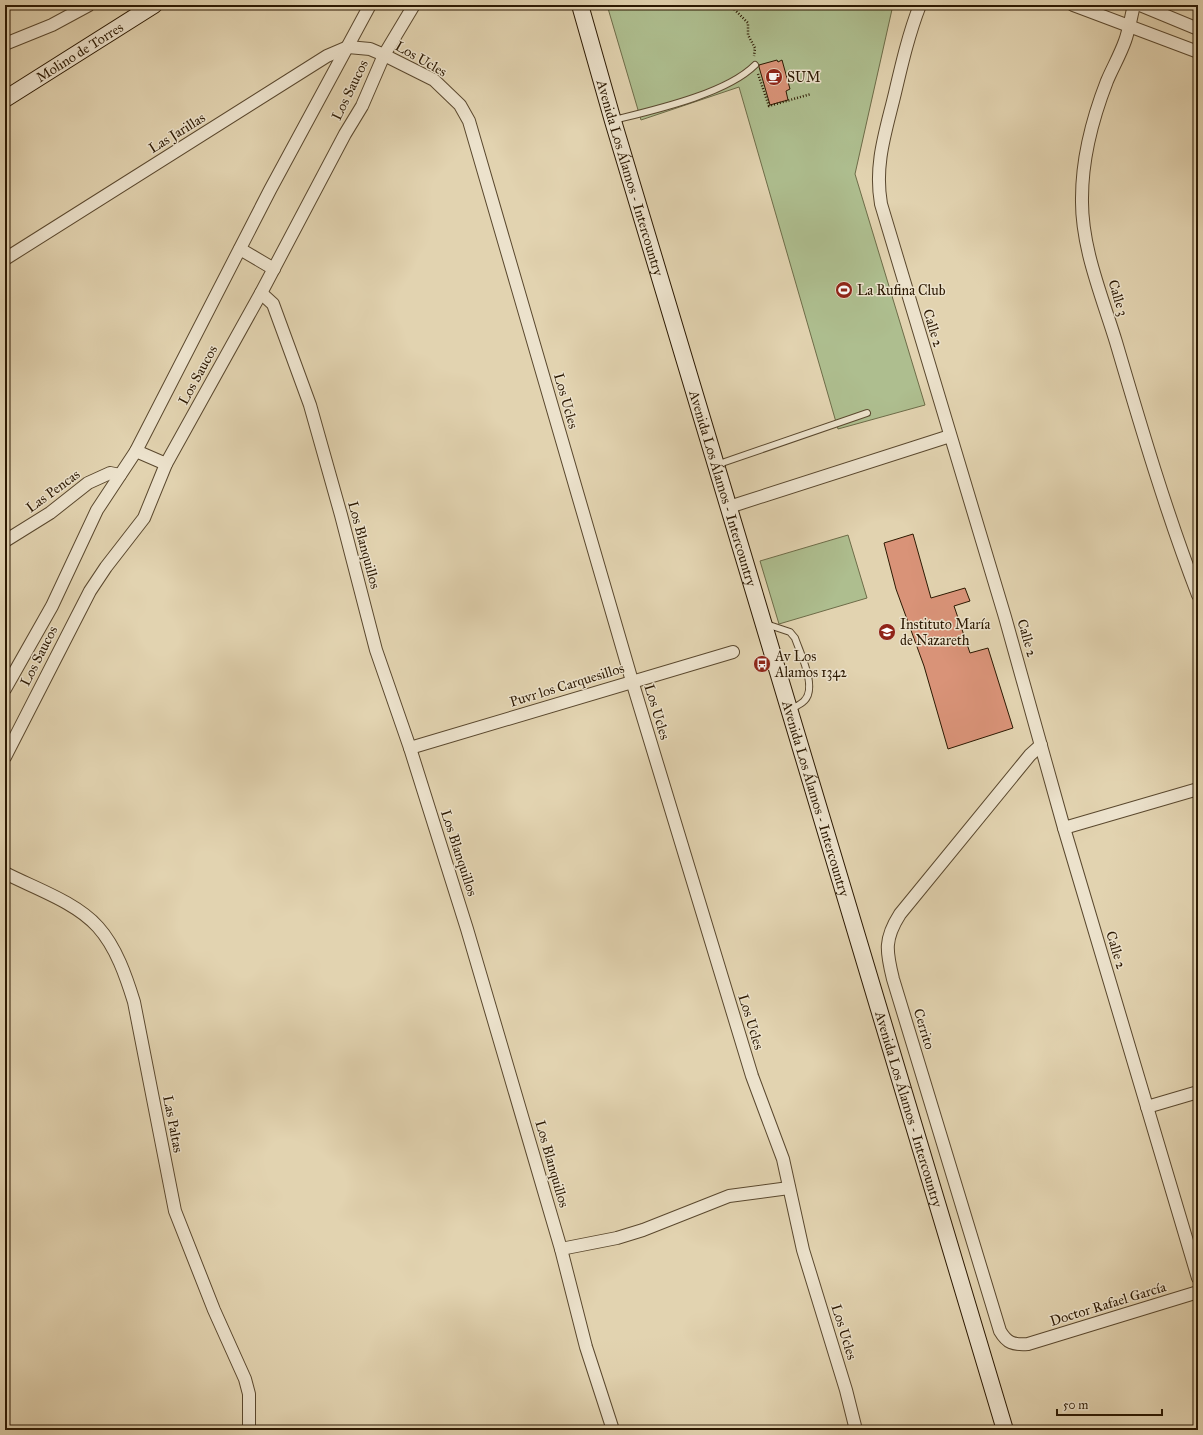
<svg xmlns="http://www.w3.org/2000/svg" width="1203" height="1435" viewBox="0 0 1203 1435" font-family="'IM FELL Great Primer',serif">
<rect width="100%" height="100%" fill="#e2d3b0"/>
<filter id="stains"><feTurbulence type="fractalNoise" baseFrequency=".005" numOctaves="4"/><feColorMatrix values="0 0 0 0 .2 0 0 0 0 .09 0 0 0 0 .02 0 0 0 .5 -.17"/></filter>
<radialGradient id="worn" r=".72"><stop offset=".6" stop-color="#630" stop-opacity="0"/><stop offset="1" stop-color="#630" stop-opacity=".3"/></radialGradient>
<g fill="#aebe8f" stroke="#6d6c48">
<polygon points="607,5 893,5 855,174 925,405 838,429 739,87 641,120"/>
<polygon points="848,535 867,598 779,624 760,561"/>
</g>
<g fill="#d99378" stroke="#2c1902">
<polygon points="777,60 778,62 782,60 790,89 786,91 788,100 770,105 759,67 759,65"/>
<polygon points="913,534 931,598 965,588 970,601 954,606 970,653 988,648 1013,728 948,749 924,666 896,589 884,543"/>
</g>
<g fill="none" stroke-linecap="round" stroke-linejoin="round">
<g stroke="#5a482e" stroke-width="8">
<g id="service">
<path d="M614 120C654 110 726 94 755 65"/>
<polyline points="716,465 867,413"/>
<path d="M766 624 790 632 795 638C800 653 818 688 804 701 800 705 794 707 790 710"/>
</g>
</g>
<g stroke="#5a482e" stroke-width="14">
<g id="minor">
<path d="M920 5C909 33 902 63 895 93 886 131 874 164 881 204L1005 617 1064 828 1198 1278"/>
<polyline points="1073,5 1198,52"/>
<path d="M1134 5C1131 17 1129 30 1125 41 1120 55 1113 67 1107 81 1093 117 1082 158 1082 198 1081 247 1102 296 1116 342 1141 427 1166 512 1198 595"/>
<polyline points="1140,5 1198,29"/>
<polyline points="5,44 52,25 89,5"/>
<polyline points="240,249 274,269"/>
<polyline points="5,259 327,56 348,47 370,49 384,55 434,80 460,105 469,121 632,681 752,1076 783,1159 803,1250 846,1390 856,1430"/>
<polyline points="261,293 273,304 310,405 341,515 376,650 410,748 467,929 561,1249 586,1347 613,1430"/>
<polyline points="136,451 166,464"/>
<polyline points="729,507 950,436"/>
<polyline points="5,541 50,513 88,483 110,473 120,475"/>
<polyline points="5,689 52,606 97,510 136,451 270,190 370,5"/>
<path d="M1041 745 1030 755 900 914C884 939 886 951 893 979L1000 1331C1007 1343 1013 1345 1028 1344L1198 1292"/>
<polyline points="410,748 733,652"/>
<polyline points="5,757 90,591 106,567 144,518 166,464 261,293 345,134 362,106 384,55 414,5"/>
<polyline points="1064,828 1198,789"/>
<path d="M5 873C34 888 76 902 98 927 116 947 126 976 134 1002L175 1211 214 1310 245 1379 249 1394V1430"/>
<polyline points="1147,1107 1198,1092"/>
<polyline points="561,1249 617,1238 643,1230 729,1196 789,1188"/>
</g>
</g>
<g stroke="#2c1902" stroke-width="18">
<g id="secondary">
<path id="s1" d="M580 5 613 121 1005 1430"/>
<path id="s2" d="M5 99 154 5"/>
</g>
</g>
<g stroke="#2c1902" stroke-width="2.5" stroke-dasharray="1 2" stroke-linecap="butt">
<polyline points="730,5 748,23 748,35 755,48 754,56"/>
<polyline points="758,74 769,106 811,94"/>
</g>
<use href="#service" stroke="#ece2cc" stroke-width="6"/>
<use href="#minor" stroke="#ece2cc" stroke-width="12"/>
<use href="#secondary" stroke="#ece2cc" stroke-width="16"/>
</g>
<defs>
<g id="cafe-disc" transform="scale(0.9)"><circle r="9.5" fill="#8f2418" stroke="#ece2cc"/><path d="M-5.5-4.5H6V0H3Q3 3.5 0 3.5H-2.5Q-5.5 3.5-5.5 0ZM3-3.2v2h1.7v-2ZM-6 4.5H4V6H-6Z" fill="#fff"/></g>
<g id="stadium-disc" transform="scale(0.9)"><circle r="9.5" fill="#8f2418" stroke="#ece2cc"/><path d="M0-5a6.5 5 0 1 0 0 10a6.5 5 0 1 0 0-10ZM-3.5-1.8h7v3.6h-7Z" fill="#fff"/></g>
<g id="school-disc" transform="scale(0.9)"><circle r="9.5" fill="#8f2418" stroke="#ece2cc"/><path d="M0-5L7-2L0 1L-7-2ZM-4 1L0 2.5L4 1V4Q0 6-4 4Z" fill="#fff"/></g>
<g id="bus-disc" transform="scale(0.9)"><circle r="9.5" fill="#8f2418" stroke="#ece2cc"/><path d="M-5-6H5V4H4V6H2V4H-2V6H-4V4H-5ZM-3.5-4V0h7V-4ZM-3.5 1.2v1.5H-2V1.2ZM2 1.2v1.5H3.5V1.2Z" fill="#fff"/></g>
</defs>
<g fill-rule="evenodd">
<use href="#cafe-disc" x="774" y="77"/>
<use href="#stadium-disc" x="844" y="290"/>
<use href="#school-disc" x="887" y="632"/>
<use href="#bus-disc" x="762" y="664"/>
</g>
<g text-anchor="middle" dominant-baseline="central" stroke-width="3" stroke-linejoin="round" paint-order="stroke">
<g font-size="14" fill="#2c1902" stroke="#ece2cc">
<text stroke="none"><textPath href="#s2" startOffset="88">Molino de Torres</textPath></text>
<text transform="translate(421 59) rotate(30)">Los Ucles</text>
<text transform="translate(350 90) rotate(-64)">Los Saucos</text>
<text transform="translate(177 133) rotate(-32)">Las Jarillas</text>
<text stroke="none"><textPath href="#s1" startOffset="180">Avenida Los Álamos - Intercountry</textPath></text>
<text transform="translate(1118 298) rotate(73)">Calle 3</text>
<text transform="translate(933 328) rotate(73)">Calle 2</text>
<text transform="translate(198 375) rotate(-61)">Los Saucos</text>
<text transform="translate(566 401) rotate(74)">Los Ucles</text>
<text stroke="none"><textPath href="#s1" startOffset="504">Avenida Los Álamos - Intercountry</textPath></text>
<text transform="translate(53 491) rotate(-36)">Las Pencas</text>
<text transform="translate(364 545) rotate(75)">Los Blanquillos</text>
<text transform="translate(1027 638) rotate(74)">Calle 2</text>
<text transform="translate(39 656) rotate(-63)">Los Saucos</text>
<text transform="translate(567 685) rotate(-17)">Puvr los Carquesillos</text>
<text transform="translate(657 712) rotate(73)">Los Ucles</text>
<text stroke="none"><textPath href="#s1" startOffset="828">Avenida Los Álamos - Intercountry</textPath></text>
<text transform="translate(459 853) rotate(72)">Los Blanquillos</text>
<text transform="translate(1116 950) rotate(73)">Calle 2</text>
<text transform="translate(751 1022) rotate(73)">Los Ucles</text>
<text transform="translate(924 1029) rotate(73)">Cerrito</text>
<text stroke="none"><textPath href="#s1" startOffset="1152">Avenida Los Álamos - Intercountry</textPath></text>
<text transform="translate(173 1124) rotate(79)">Las Paltas</text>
<text transform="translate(552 1164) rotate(74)">Los Blanquillos</text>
<text transform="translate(1108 1304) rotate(-17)">Doctor Rafael García</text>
<text transform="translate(844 1332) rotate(73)">Los Ucles</text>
</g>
<g font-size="14" fill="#2c1902" stroke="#ece2cc" text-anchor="start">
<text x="787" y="77">SUM</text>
<text x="857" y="290">La Rufina Club</text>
<text x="900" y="624">Instituto María<tspan x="900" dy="16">de Nazareth</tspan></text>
<text x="775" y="656">Av Los<tspan x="775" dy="16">Alamos 1342</tspan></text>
</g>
</g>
<rect width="1203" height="1435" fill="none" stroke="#e2d3b0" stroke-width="20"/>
<rect x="6" y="6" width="1191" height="1423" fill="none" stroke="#2c1902" stroke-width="2"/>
<rect x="10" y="10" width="1183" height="1415" fill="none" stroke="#2c1902"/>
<path d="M1057 1409v6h105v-6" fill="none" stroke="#2c1902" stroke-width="2"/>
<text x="1063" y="1409" font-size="12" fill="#2c1902" stroke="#ece2cc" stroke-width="3" paint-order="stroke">50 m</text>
<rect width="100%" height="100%" filter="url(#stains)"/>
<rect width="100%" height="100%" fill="url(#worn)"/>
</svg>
